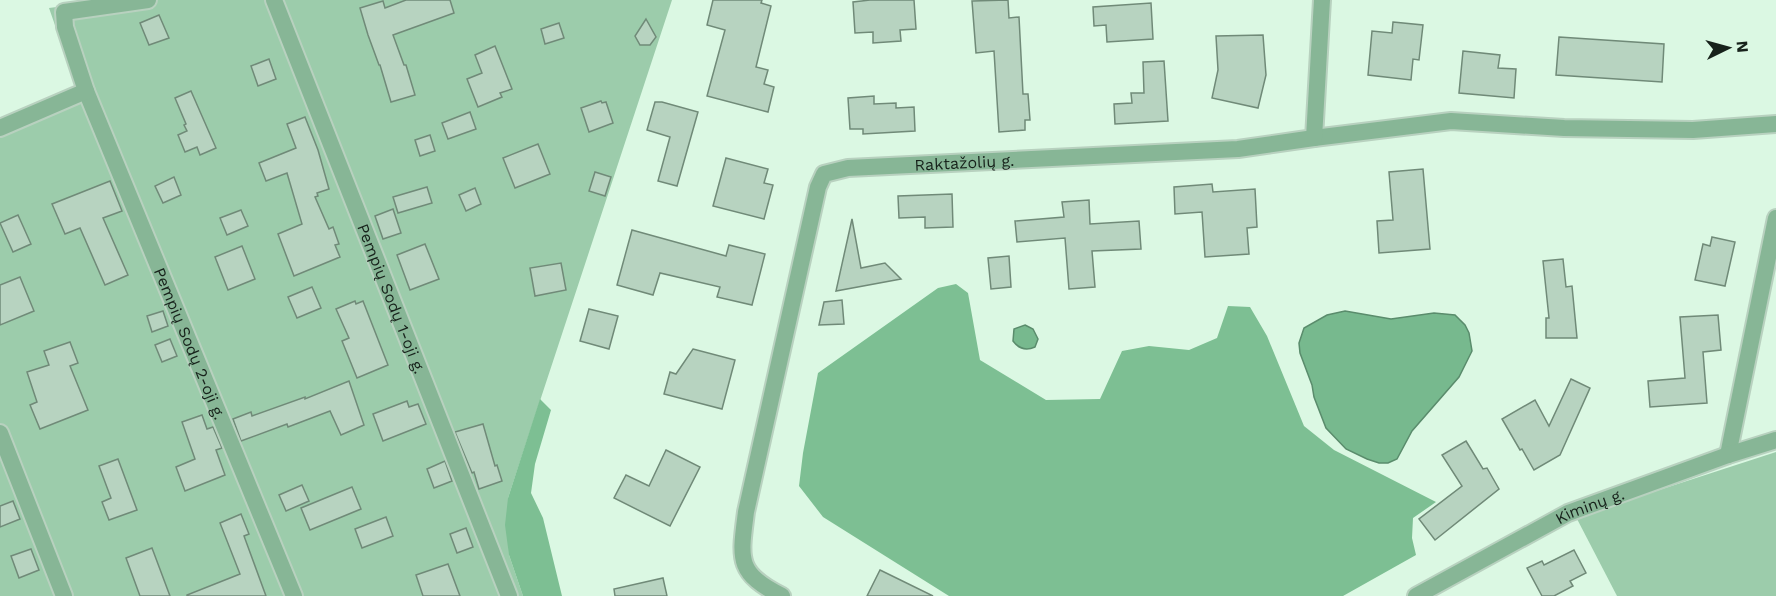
<svg xmlns="http://www.w3.org/2000/svg" width="1776" height="596" viewBox="0 0 1776 596" font-family="'Work Sans',sans-serif">
<rect width="100%" height="100%" fill="#dbf8e3"/>
<g fill="#9cccab">
<polygon points="111,0 672,0 508,498 509,555 523,596 0,596 0,119 77,88 49,8"/>
<polygon points="1776,452 1776,596 1617,596 1576,517"/>
</g>
<g fill="#7dbf93">
<polygon points="956,284 968,293 980,360 1046,400 1100,399 1122,351 1149,346 1189,350 1217,338 1228,306 1250,307 1267,336 1304,426 1334,450 1436,502 1413,518 1412,538 1416,555 1343,596 949,596 823,517 799,486 803,453 818,373 938,288"/>
<polygon points="540,399 551,410 535,464 531,493 543,518 562,596 523,596 509,555 505,525 508,498"/>
</g>
<g fill="#77b98e" stroke="#5a8c6c" stroke-width="1.5">
<polygon points="1345,311 1391,319 1434,313 1455,315 1465,325 1469,333 1472,351 1459,377 1412,431 1397,459 1388,463 1379,463 1367,459 1346,449 1326,428 1314,397 1312,385 1300,353 1299,343 1304,328 1327,315"/>
<path d="M1025 325 1033 329 1038 339 1035 347C1026 351 1019 349 1013 341L1014 329Z"/>
</g>
<g fill="#b7d3c0" stroke="#708a78" stroke-width="1.5">
<polygon points="406,0 450,0 454,13 393,35 404,65 406,65 415,95 391,102 380,65 379,65 368,35 360,8 383,1 385,8"/>
<polygon points="713,0 762,0 761,3 771,6 756,67 768,70 764,84 774,87 768,112 707,96 725,30 707,25"/>
<polygon points="870,0 914,0 916,29 900,30 901,41 873,43 873,32 855,33 853,2"/>
<polygon points="1008,0 1009,18 1019,17 1023,94 1028,94 1030,120 1025,120 1025,130 999,132 994,51 976,53 972,1"/>
<polygon points="1151,3 1153,39 1107,42 1106,25 1094,26 1093,7"/>
<polygon points="159,15 169,38 149,45 140,23"/>
<polygon points="646,19 656,37 650,45 640,45 635,36"/>
<polygon points="1393,22 1423,25 1419,60 1413,59 1411,80 1368,75 1372,31 1392,33"/>
<polygon points="559,23 564,38 545,44 541,29"/>
<polygon points="1263,35 1266,75 1258,108 1212,98 1218,70 1216,36"/>
<polygon points="1559,37 1664,44 1662,82 1556,75"/>
<polygon points="495,46 512,89 500,93 502,97 478,107 467,79 482,73 475,55"/>
<polygon points="1463,51 1500,55 1498,68 1516,69 1514,98 1459,93"/>
<polygon points="269,59 276,79 258,86 251,66"/>
<polygon points="1164,61 1168,121 1115,124 1114,104 1132,103 1131,93 1144,93 1143,62"/>
<polygon points="191,91 216,148 200,155 197,147 185,152 178,135 187,131 184,125 186,124 175,98"/>
<polygon points="874,96 874,104 896,103 896,108 914,107 915,131 863,134 863,129 850,129 848,98"/>
<polygon points="601,101 602,103 606,102 613,123 589,132 581,108"/>
<polygon points="655,102 662,102 698,112 677,186 658,181 670,137 647,130"/>
<polygon points="470,112 476,129 448,139 442,123"/>
<polygon points="305,117 318,150 329,189 317,193 318,196 315,197 329,229 333,227 339,244 335,245 340,257 294,276 278,234 302,224 287,173 266,181 259,163 296,148 287,124"/>
<polygon points="430,135 435,151 420,156 415,140"/>
<polygon points="538,144 550,174 515,188 503,158"/>
<polygon points="726,158 768,169 764,183 773,185 764,219 713,206"/>
<polygon points="1423,169 1430,249 1379,253 1377,221 1393,220 1389,172"/>
<polygon points="595,172 611,177 605,196 589,191"/>
<polygon points="174,177 181,195 163,203 155,186"/>
<polygon points="110,181 122,211 103,218 128,275 105,285 80,228 65,234 52,204"/>
<polygon points="1212,184 1213,192 1255,189 1257,227 1247,228 1249,254 1205,257 1202,212 1175,214 1174,187"/>
<polygon points="427,187 432,203 398,213 393,197"/>
<polygon points="475,188 481,204 466,211 459,195"/>
<polygon points="952,194 953,227 925,228 925,217 899,218 898,196"/>
<polygon points="1089,200 1090,224 1139,221 1141,249 1092,251 1095,287 1069,289 1065,238 1017,242 1015,221 1064,217 1062,202"/>
<polygon points="393,209 401,233 383,239 375,216"/>
<polygon points="241,210 248,226 227,235 220,218"/>
<polygon points="18,215 31,244 13,252 0,223"/>
<polygon points="852,219 861,268 885,263 901,279 836,291"/>
<polygon points="632,230 726,256 729,245 765,254 752,305 717,297 720,287 660,273 653,295 617,285"/>
<polygon points="1712,237 1735,242 1725,286 1695,280 1703,244 1710,246"/>
<polygon points="425,244 439,279 410,290 397,255"/>
<polygon points="242,246 255,279 228,290 215,257"/>
<polygon points="1009,256 1011,287 991,289 988,258"/>
<polygon points="1563,259 1566,287 1572,286 1577,338 1546,338 1546,318 1549,318 1543,261"/>
<polygon points="561,263 566,290 535,296 530,268"/>
<polygon points="20,277 34,311 0,325 0,285"/>
<polygon points="312,287 321,308 297,318 288,297"/>
<polygon points="842,300 844,324 819,325 824,302"/>
<polygon points="355,301 356,304 363,301 388,365 357,378 342,341 349,338 336,309"/>
<polygon points="589,309 618,316 609,349 580,341"/>
<polygon points="163,311 168,326 152,332 147,316"/>
<polygon points="1718,315 1721,350 1703,352 1707,403 1650,407 1648,381 1685,378 1680,317"/>
<polygon points="170,339 177,356 162,362 155,345"/>
<polygon points="70,342 78,363 70,366 88,410 40,429 30,405 37,402 27,372 49,365 44,351"/>
<polygon points="693,349 735,360 722,409 664,394 670,372 676,374"/>
<polygon points="1571,379 1590,388 1560,455 1534,470 1522,449 1520,450 1502,419 1535,400 1549,426"/>
<polygon points="349,381 364,425 341,435 330,411 288,427 287,424 241,441 233,419 251,412 252,416 305,397 305,399"/>
<polygon points="407,401 409,407 418,404 426,424 383,441 373,414"/>
<polygon points="202,415 207,429 213,427 222,448 216,450 225,475 185,491 176,467 195,459 182,422"/>
<polygon points="483,424 495,466 497,465 502,481 479,489 474,472 472,473 455,432"/>
<polygon points="1466,441 1483,469 1487,468 1499,489 1435,540 1419,519 1462,486 1442,455"/>
<polygon points="666,450 700,467 670,526 614,498 626,475 649,486"/>
<polygon points="118,459 137,510 109,520 102,502 111,498 99,466"/>
<polygon points="445,461 452,481 434,488 427,469"/>
<polygon points="302,485 309,501 286,511 279,495"/>
<polygon points="352,487 361,509 310,530 301,508"/>
<polygon points="13,501 20,519 0,527 0,506"/>
<polygon points="241,514 249,534 244,536 266,596 187,596 187,595 240,574 220,523"/>
<polygon points="386,517 393,536 362,548 355,529"/>
<polygon points="466,528 473,547 457,553 450,534"/>
<polygon points="152,548 170,596 140,596 126,558"/>
<polygon points="31,549 39,570 19,578 11,556"/>
<polygon points="1574,550 1586,573 1570,581 1573,586 1554,596 1542,596 1527,568 1542,561 1544,565"/>
<polygon points="448,564 460,596 423,596 416,575"/>
<polygon points="880,570 933,596 867,596"/>
<polygon points="663,578 667,596 615,596 614,589"/>
</g>
<g fill="none" stroke-linecap="round" stroke-linejoin="round">
<g stroke="#b8d1bf" stroke-width="20">
<g id="street">
<path id="s1" d="M274 0 509 596"/>
<path id="s2" d="M86 91 294 596"/>
<polyline points="0,128 86,91 65,27 64,12 148,0"/>
<polyline points="1314,138 1451,121 1564,128 1693,130 1776,124"/>
<polyline points="0,433 64,596"/>
<polyline points="1728,455 1776,218"/>
<path id="s3" d="M782 596C736 573 740 559 746 512L818 187 824 174 848 168 1238 149 1314 138 1322 0"/>
<path id="s4" d="M1416 596 1568 513 1728 455 1776 440"/>
</g>
</g>
<use href="#street" stroke="#87b696" stroke-width="16"/>
</g>
<g text-anchor="middle" dominant-baseline="central" stroke-width="4.5" stroke-linejoin="round" paint-order="stroke">
<g font-size="16" fill="#17221b" stroke="#dbf8e3">
<text stroke="none"><textPath href="#s3" startOffset="591">Raktažolių g.</textPath></text>
<text stroke="none"><textPath href="#s1" startOffset="321">Pempių Sodų 1-oji g.</textPath></text>
<text stroke="none"><textPath href="#s2" startOffset="273">Pempių Sodų 2-oji g.</textPath></text>
<text stroke="none"><textPath href="#s4" startOffset="196">Kiminų g.</textPath></text>
</g>
</g>
<g transform="translate(1728 48) rotate(85)" stroke="#dbf8e3" stroke-width="4.5" paint-order="stroke">
<path d="M0-4.5L10 22L0 15L-10 22Z" fill="#17221b"/>
<text y="-9" font-size="16" font-weight="bold" text-anchor="middle" fill="#17221b">N</text>
</g>
</svg>
